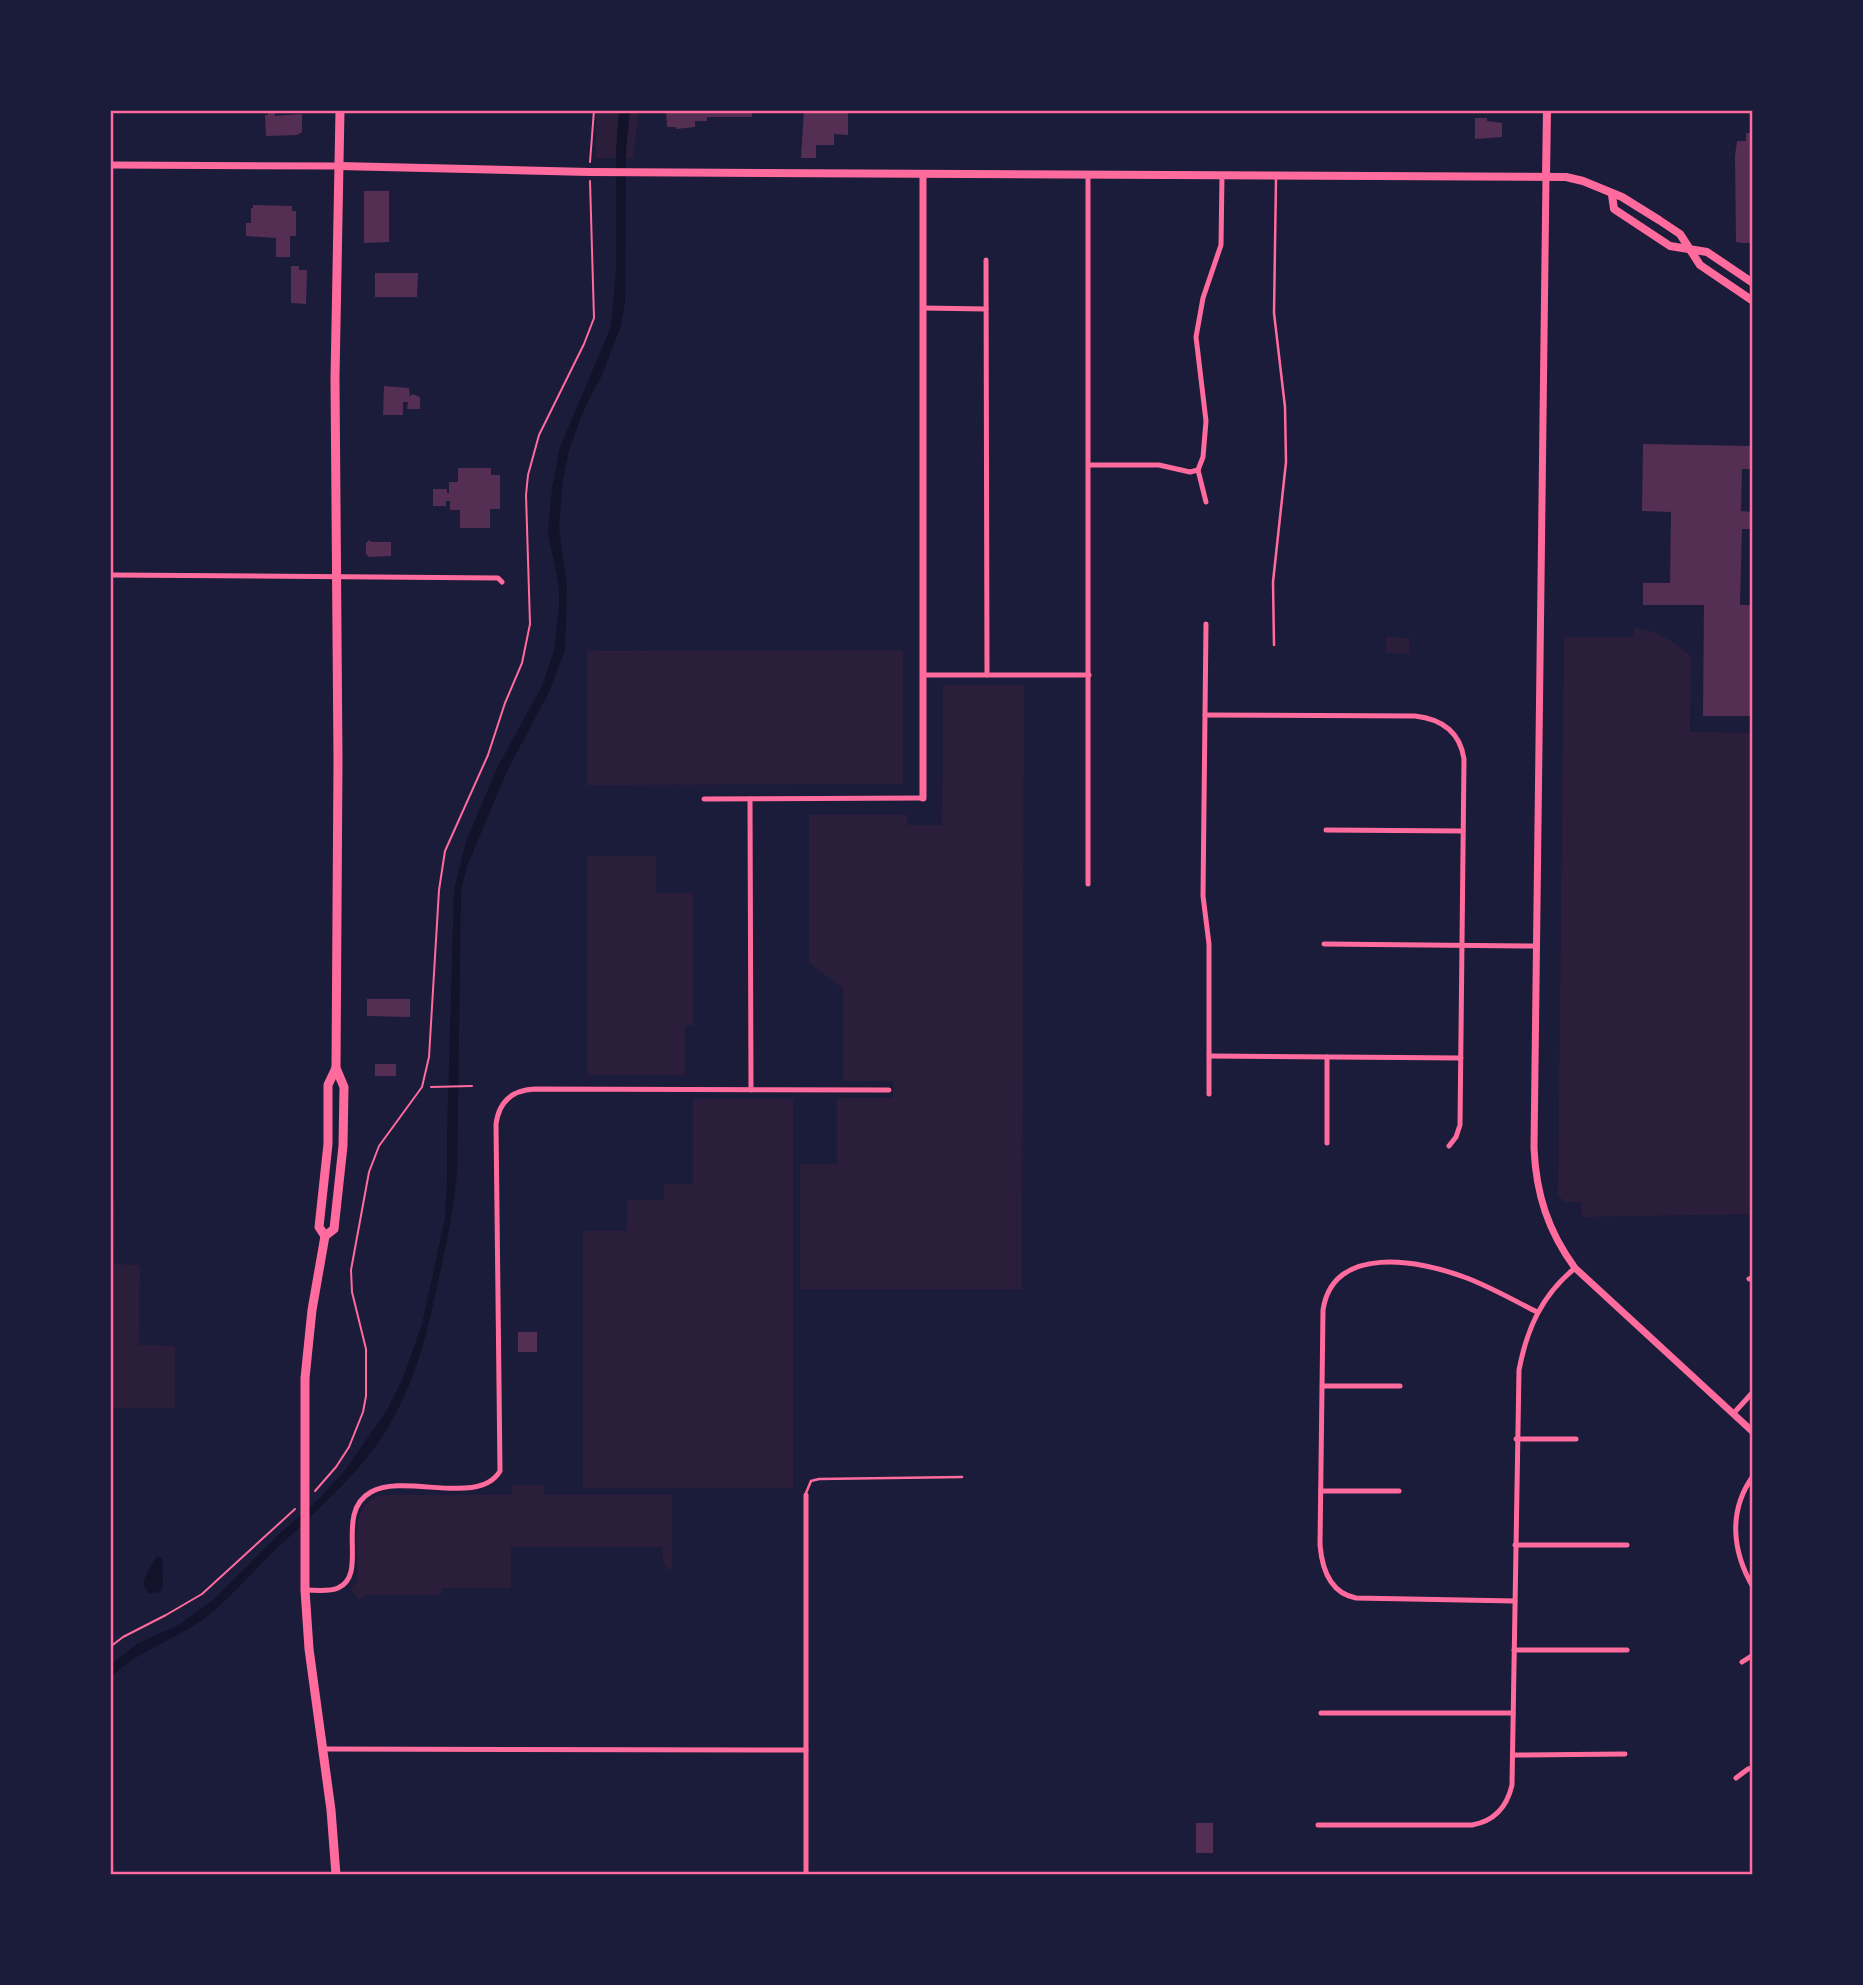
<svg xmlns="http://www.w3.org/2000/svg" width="1863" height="1985" viewBox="0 0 1863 1985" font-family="'Source Serif 4',serif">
<rect width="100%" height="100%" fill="#1b1b3a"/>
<g fill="#2a1e3b">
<polygon points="596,110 639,110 633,158 596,158"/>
<path d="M1634 628C1660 631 1671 641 1691 656L1690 732 1753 733V1214L1582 1217 1581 1202H1564L1558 1195 1564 637H1633Z"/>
<polygon points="1386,637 1410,638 1409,654 1386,653"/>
<polygon points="903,650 903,784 587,785 587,651"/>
<polygon points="943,685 1024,685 1022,1289 800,1289 800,1164 837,1164 837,1098 893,1098 893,1081 843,1081 843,988 809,963 809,815 907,815 907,825 942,825"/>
<polygon points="587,856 656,856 656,893 693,893 693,1025 685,1026 685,1075 587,1075"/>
<polygon points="693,1099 793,1099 793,1488 583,1488 583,1231 627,1231 627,1200 664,1200 664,1184 693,1184"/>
<polygon points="110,1205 115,1205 114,1264 140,1265 139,1345 175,1346 175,1408 110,1408"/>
<path d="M512 1485H544L545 1495H672V1569H667L663 1561 662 1547H511V1588H442L441 1595H368L359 1599 350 1589 358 1581C358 1554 347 1498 385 1495H512Z"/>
</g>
<g fill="#12122b">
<path d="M619 110H630L626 151 625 303 620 328 602 375 585 407 569 450 562 485 559 528 567 587 565 650 549 692 508 769 467 866 461 893 457 1172C454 1208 447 1242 439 1277 428 1332 414 1389 382 1437 353 1480 313 1514 276 1549 256 1569 237 1590 216 1609 183 1639 139 1647 110 1679V1665L137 1644 180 1624 212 1601 276 1537 321 1497 346 1469 387 1410 403 1378 422 1324 445 1219 447 1181V1138L454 889 466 842 496 770 542 686 554 651 559 606V587L548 532 552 488 560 447 611 327 616 271V149Z"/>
<path d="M157 1556 162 1559 163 1585 160 1592 149 1593 143 1585C145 1574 152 1565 157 1556Z"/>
</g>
<g fill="#542f53">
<polygon points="268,110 275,110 275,116 302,114 302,132 297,135 266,136 265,115 268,115"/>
<polygon points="666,110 752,110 752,117 707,117 707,121 695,121 695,127 676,129 676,127 667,127"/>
<polygon points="804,110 848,110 848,135 834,134 834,145 816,145 816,158 801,158"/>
<polygon points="1475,118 1487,118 1487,121 1502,123 1502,137 1475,139"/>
<polygon points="1746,133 1753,133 1753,241 1751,243 1742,243 1736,242 1735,156 1737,141 1746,141"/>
<polygon points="364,191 389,191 389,242 364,243"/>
<polygon points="253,205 292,206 292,211 296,211 296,236 290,236 290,257 276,257 276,238 246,236 246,223 251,223 251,208 253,208"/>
<polygon points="291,266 299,266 299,270 307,270 306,304 291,303"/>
<polygon points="375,273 418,273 417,297 375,297"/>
<polygon points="384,386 409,388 410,397 412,394 420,397 420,409 407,409 408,402 403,402 403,415 383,415"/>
<polygon points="1643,444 1753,446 1753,469 1742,469 1741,511 1753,512 1753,529 1742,529 1740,605 1753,605 1753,716 1703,716 1704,605 1643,605 1643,583 1670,583 1671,512 1642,511"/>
<polygon points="458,468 491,468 491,475 500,475 500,509 490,509 490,528 460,528 460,510 450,510 450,501 446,501 446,506 433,506 433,489 447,489 447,493 449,493 449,482 458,482"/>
<polygon points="369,540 372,542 391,542 391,556 369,557 366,554 366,543"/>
<polygon points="367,999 410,999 410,1017 367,1016"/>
<rect x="375" y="1064" width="21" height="12"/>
<rect x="518" y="1332" width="19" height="20"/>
<rect x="1196" y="1823" width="17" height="30"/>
</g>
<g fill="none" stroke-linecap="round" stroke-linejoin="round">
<g stroke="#ff6b9d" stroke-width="2">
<polyline points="590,162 594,110"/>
<polyline points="431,1087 472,1086"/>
<polyline points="315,1491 336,1467 349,1447 363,1412 366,1396 366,1349 352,1292 351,1270 369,1172 379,1146 422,1087 429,1057 439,890 445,851 488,755 505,703 522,663 530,624 526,495 528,475 539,435 584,344 594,318 590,181"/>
<polyline points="110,1647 123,1637 166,1615 202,1594 295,1509"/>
</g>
<g stroke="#ff6b9d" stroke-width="2.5">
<polyline points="1274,645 1273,582 1286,462 1285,407 1274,313 1276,179"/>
<polyline points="806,1493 811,1481 819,1479 962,1477"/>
</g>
<g stroke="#ff6b9d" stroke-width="5">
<polyline points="1088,174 1088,884"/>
<polyline points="986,260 987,675"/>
<polyline points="923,308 986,309"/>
<polyline points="1089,465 1159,465 1190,472 1198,470"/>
<polyline points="1206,502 1198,470 1203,457 1206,421 1196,337 1203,298 1221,245 1222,175"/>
<polyline points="113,575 498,578 502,582"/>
<polyline points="1206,624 1203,896 1209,944 1209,1094"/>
<polyline points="923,675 1089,675"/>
<path d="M1205 715 1415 716C1442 719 1460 732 1464 759L1460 1125 1456 1137 1449 1146"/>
<polyline points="704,799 923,798"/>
<polyline points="750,799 751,1090"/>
<polyline points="1326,830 1463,831"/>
<polyline points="1324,944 1537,946"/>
<polyline points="1209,1056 1461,1058"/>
<polyline points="1327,1143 1327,1057"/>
<polyline points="1749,1279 1753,1277"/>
<polyline points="1323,1386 1400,1386"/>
<polyline points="1733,1414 1753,1392"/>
<polyline points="1516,1439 1576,1439"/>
<path d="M1753 1476C1728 1511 1732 1551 1753 1587"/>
<polyline points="1321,1491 1399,1491"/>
<polyline points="806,1495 806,1875"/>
<polyline points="1515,1545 1627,1545"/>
<path d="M305 1590C316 1590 329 1592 338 1588 370 1574 333 1513 371 1492 405 1473 479 1507 500 1471L496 1124C499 1101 512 1090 535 1089L889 1090"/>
<path d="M1515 1601 1356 1598C1330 1593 1322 1569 1320 1545L1323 1310C1333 1244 1419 1260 1464 1277 1489 1286 1513 1300 1537 1312"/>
<polyline points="1514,1650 1627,1650"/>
<polyline points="1742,1662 1753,1655"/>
<polyline points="1321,1713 1513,1713"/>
<polyline points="323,1749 806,1750"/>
<polyline points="1513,1755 1625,1754"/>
<polyline points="1736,1778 1748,1769 1753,1768"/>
<path d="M1318 1825H1472C1495 1821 1507 1807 1512 1785L1519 1370C1527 1328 1542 1295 1575 1268"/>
</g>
<g stroke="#ff6b9d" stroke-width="7">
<polyline points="110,165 339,166"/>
<path d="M1546 177 1534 1148C1536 1194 1548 1231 1575 1268L1753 1432"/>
<polyline points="923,798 923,174"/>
</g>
<g stroke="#ff6b9d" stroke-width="8">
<polyline points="339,166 589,172 1566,177 1583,181 1622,197 1659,220 1680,234 1700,265 1753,301"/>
<polyline points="1546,177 1547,110"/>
<polyline points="1612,195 1614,209 1670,246 1707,252 1753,283"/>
</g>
<g stroke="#ff6b9d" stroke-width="9">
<polyline points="325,1236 319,1227 328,1144 328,1085 336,1068"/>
<polyline points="336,1875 331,1810 309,1649 305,1590 305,1378 312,1310 325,1236 334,1229 343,1146 344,1087 336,1068 338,760 335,378 340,110"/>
</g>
</g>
<rect width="1863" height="1985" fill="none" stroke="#1b1b3a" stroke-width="224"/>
<rect x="112" y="112" width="1639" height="1761" fill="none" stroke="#ff6b9d" stroke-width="2.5"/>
</svg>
